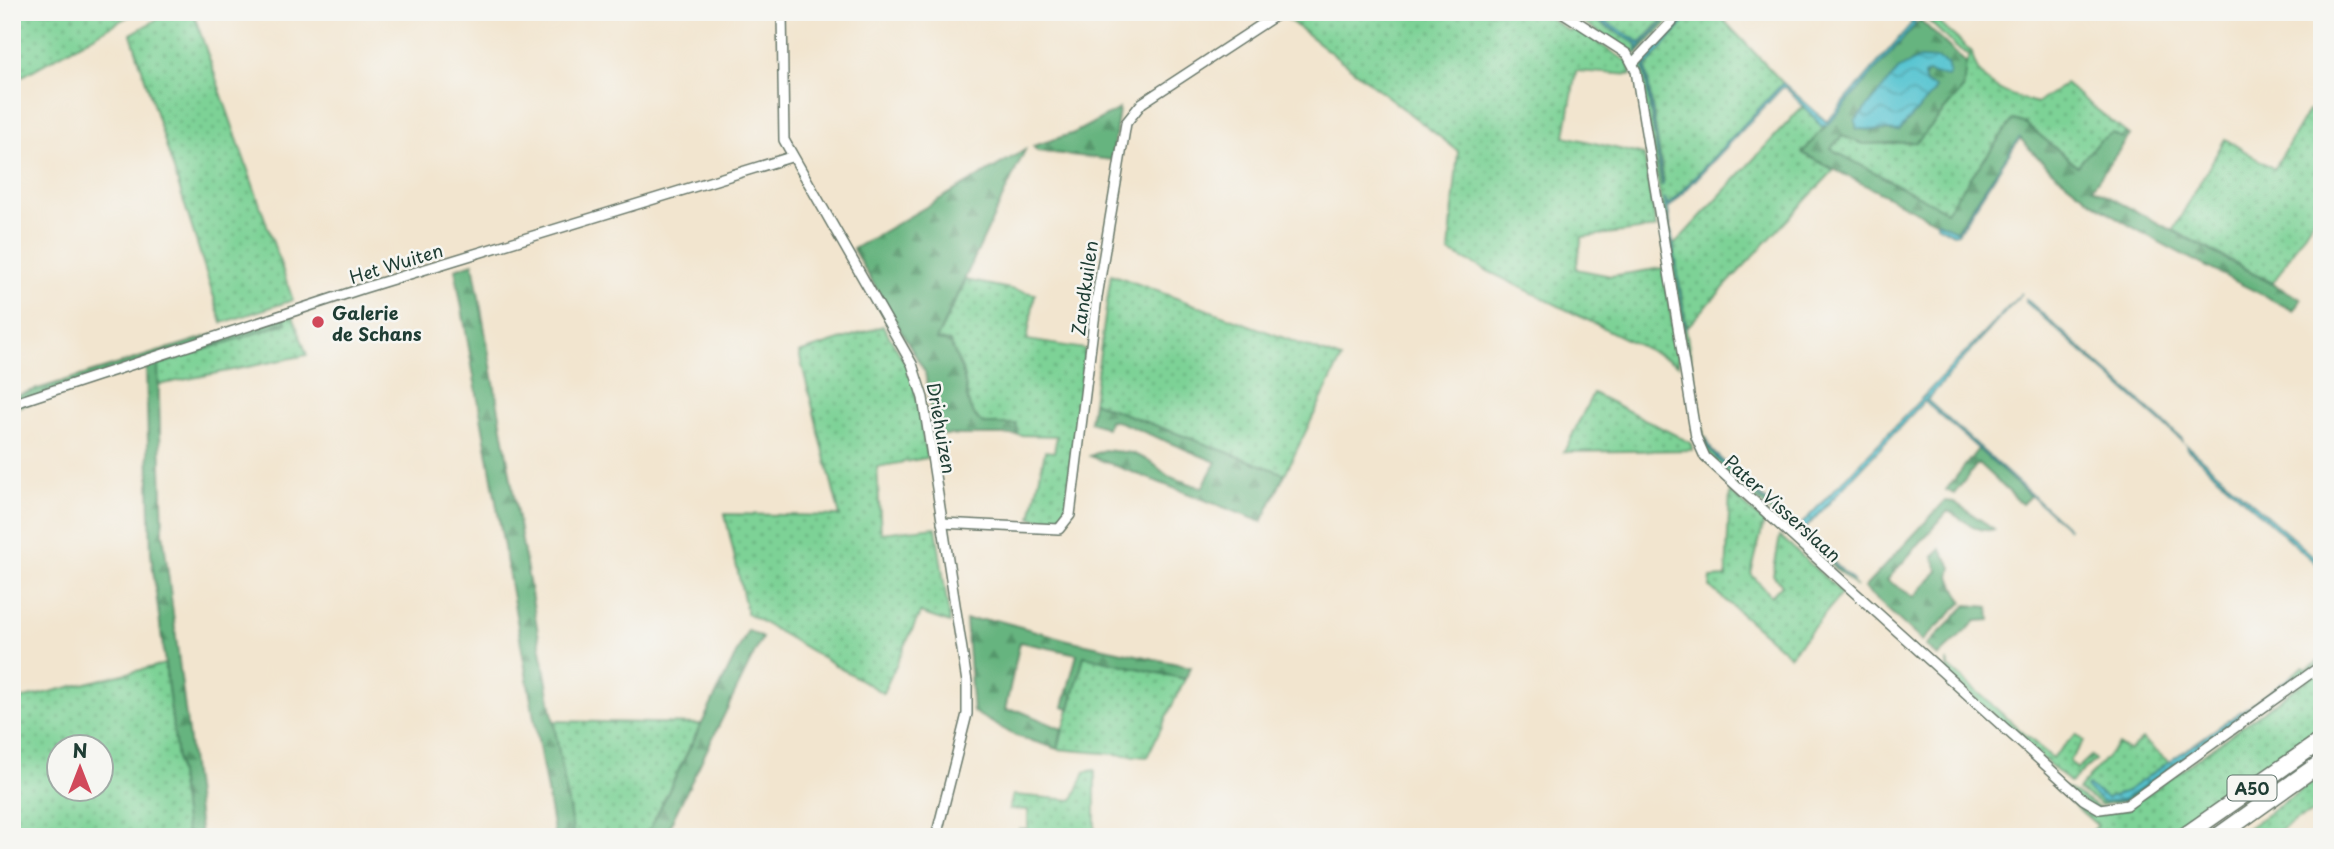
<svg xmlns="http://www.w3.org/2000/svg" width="2334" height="849" viewBox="0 0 2334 849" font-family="'Playpen Sans',sans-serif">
<defs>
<pattern id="green-dots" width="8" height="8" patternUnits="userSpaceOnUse" patternTransform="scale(1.75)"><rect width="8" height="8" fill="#7dd296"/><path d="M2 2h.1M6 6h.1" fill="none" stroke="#66ac7b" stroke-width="1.8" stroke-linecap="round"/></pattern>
<pattern id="forest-firs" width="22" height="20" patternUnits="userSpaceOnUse" patternTransform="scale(1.75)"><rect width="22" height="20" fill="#66b47f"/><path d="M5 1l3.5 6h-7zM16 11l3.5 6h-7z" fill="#539469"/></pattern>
<pattern id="water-waves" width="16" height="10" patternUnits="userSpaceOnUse" patternTransform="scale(1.75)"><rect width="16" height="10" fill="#59c5d1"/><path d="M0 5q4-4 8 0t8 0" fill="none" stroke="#49a1aa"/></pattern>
</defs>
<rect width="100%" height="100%" fill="#f6f6f2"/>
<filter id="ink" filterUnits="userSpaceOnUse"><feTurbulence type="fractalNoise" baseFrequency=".0143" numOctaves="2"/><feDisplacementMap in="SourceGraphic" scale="14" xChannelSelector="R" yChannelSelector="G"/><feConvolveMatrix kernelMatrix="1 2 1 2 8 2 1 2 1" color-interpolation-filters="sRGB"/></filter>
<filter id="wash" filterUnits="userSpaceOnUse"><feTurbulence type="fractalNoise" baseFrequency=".00686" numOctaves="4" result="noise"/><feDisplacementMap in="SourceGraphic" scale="28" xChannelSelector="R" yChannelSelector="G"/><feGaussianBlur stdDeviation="1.57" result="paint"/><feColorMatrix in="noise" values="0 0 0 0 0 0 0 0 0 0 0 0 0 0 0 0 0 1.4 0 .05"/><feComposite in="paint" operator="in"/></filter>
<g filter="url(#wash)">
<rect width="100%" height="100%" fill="#f2e5cf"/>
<g fill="url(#green-dots)" stroke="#4e8865" stroke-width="2" fill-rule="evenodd">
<polygon points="12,12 136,12 12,82"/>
<polygon points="170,12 193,12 293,300 222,323 131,34"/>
<polygon points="1293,12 1540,12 1569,31 1576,29 1628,62 1631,75 1576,71 1565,136 1644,155 1656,228 1582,237 1576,269 1611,276 1663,268 1679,365 1449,252 1458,151 1285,17"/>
<polygon points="1580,12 1637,44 1638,50 1673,12 1678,12 1637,54 1584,23"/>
<polygon points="1590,12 1669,12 1641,43"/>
<polygon points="1684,12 1689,12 1645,61 1644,67 1661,185 1664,181 1646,67 1693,12 1716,12 1783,83 1668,206 1664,197 1704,438 1708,448 1738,479 1857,587 1715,464 1702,445 1638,67"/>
<path d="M1919 12H1927L1972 52C1976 85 2009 96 2037 103L2065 84 2126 133 2122 138 2099 141 2078 166 2026 124 2013 120 1946 211 1836 152 1831 148 1842 136 1864 144 1917 142 1963 89 1965 66 1970 55 1957 48Z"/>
<polygon points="2322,96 2322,205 2273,283 2173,230 2225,139 2274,169 2308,111 2312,112"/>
<polygon points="1803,106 1825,126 1803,153 1834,170 1687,327 1673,246"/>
<polygon points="1111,274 1341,359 1285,474 1093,402"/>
<path d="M966 280 1035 294 1027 340 1085 349 1065 516 1058 522 1031 518 1045 451 1054 452 1057 436 1017 435 1016 424H983C958 402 972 383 957 358 953 351 943 345 936 340Z"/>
<polygon points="291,311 307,355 158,385 158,364 286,323 283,313"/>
<polygon points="883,326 912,374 927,458 877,467 881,533 936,527 950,623 920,613 883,693 747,613 725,514 840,516 799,353"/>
<polygon points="1593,393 1691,443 1692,450 1564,452"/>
<polygon points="1730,492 1764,522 1751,574 1771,596 1782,585 1773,575 1780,536 1842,593 1790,656 1710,587 1711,578 1726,577"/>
<polygon points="1084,655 1185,679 1147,757 1058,749"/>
<path d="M2322 659V662L2128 801 2101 805 2078 790 2118 744 2129 751 2142 739 2169 762C2154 770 2118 805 2101 797 2097 795 2092 789 2088 786 2102 805 2109 802 2130 797L2292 680 2291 676 2303 667 2307 669Z"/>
<polygon points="1947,661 1949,667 2052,758 2076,734 2084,741 2069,761 2077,769 2091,756 2095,760 2070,783 1947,673"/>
<path d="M165 664 187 837H12V701ZM60 748H102V790H60Z"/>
<polygon points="2322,669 2322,725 2163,837 2085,837 2098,826 2057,790 2067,788 2105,812 2127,809"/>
<polygon points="553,721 701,724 646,837 574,837"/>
<polygon points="1095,770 1095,837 1019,837 1019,829 1028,829 1028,810 1009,809 1013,795 1073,800 1085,772"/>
<polygon points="2322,775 2322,809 2298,819 2270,837 2235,837"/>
</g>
<g fill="url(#forest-firs)" stroke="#42785a" stroke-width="2" fill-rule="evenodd">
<path d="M1920 20 1966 63 1963 89 1917 142 1864 144 1842 136 1831 148 1836 152 1946 211 2013 120 2026 124 2077 166 2099 141 2112 133 2122 138 2126 133 2130 135 2092 188 2301 299 2294 311C2203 263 2086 216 2020 138L1955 231 1802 153ZM1938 59 1934 73H1928L1923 80 1934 92 1899 131 1857 129Z"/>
<polygon points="1119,109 1112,160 1037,151 1033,146 1074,133"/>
<path d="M1025 150 936 340 950 342C955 355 961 366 964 379 969 399 965 409 983 424H1016L1017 435H935L925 372 853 249Z"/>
<polygon points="473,263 574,837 555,837 455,269"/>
<polygon points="283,313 286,323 158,365 163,533 201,837 187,837 151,554 146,367 12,409 12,397"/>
<polygon points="1093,402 1285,474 1262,522 1090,456 1104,450 1132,453 1150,461 1168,476 1202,488 1216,462 1120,422 1109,420 1107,428 1090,422"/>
<polygon points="1978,449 2030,496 2022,504 1978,463 1954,494 1946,490"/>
<path d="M1945 501 1954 502 1994 529C1979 535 1962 518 1948 511L1887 580 1914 597 1938 571 1933 556 1940 549 1952 567 1950 577 1963 602 1922 641 1864 588Z"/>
<polygon points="1967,605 1989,607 1990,620 1976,621 1938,657 1926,646"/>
<polygon points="966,620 996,620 1068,640 1191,667 1185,679 1084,656 1070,709 1063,707 1077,654 1020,642 1005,710 1020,711 1062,729 1058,749 1016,736 973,712"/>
<polygon points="748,630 762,638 664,837 646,837"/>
</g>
<g fill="url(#water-waves)" stroke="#3c8182" stroke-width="2">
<polygon points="1583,12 1590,12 1641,43 1673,12 1637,50 1637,44"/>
<polygon points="1689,12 1693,12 1646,67 1663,186 1644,67 1645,61"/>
<polygon points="1904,12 1915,17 1915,25 1828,125 1822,126 1785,87 1782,88 1668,209 1686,331 1664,197 1668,206 1783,83 1827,122 1912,23"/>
<polygon points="1919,58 1938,59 1947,64 1950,74 1948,77 1928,73 1924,76 1926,84 1935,87 1934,92 1899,131 1857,129 1855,121 1898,70"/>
<polygon points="2020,137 1958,233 1953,234 1937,225 1937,221 1957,231"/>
<polygon points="2022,293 1927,400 2069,529 1924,401 1802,532 1854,582 1797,529"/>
<polygon points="2026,299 2182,439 2182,441 2026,302"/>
<polygon points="1706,437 1712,451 1792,525 1717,459 1708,448"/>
<polygon points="2186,445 2322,564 2322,569 2187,449"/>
<polygon points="2292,676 2292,680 2124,800 2102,802 2086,788 2088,786 2107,798 2127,791"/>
</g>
</g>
<g filter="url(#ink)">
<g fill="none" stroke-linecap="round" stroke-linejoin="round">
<g stroke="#69786a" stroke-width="12">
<g id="street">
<polyline points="782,12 784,140 912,364 923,398 967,682 967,714 936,837"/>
<polyline points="1562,12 1627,54 1636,71 1696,437 1705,457 2083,799 2100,809 2127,805 2322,665"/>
<polyline points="1633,63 1681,12"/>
<polyline points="12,404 364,288 791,157"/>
<polyline points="942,523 1059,529 1070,515 1097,297 1126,123 1142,103 1281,12"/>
</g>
</g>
<g stroke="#69786a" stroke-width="19">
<g id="highway">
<polyline points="2183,837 2322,740"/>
<polyline points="2217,837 2322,762"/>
</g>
</g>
<use href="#street" stroke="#fff" stroke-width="9"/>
<use href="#highway" stroke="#fff" stroke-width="16"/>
</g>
</g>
<circle fill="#d1495b" stroke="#f6f6f2" stroke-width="2.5" cx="318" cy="322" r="7"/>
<g text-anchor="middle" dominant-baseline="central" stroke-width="5" stroke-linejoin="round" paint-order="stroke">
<rect fill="#f6f6f2" stroke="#60746d" stroke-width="2" x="2227.5" y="775.5" width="49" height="25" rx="5"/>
<g font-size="16" font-weight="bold" fill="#1f3d34">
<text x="2252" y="788">A50</text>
</g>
<g font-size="18" fill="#1f3d34" stroke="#f6f6f2">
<text transform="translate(396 263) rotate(-17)">Het Wuiten</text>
<text transform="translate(1084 288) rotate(-82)">Zandkuilen</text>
<text transform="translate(942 428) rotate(80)">Driehuizen</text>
<text transform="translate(1783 508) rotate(42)">Pater Visserslaan</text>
</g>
<g font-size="18" font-weight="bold" fill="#1f3d34" stroke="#f6f6f2" text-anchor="start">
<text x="332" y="312">Galerie<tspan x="332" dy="21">de Schans</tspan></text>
</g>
</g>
<rect width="2334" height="849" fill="none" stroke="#f6f6f2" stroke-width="42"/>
<g transform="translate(80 768)"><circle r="33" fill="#f6f6f2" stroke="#a0aca6" stroke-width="2"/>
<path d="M0-5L12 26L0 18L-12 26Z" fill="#d1495b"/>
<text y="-10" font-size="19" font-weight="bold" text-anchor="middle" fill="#1f3d34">N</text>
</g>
</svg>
